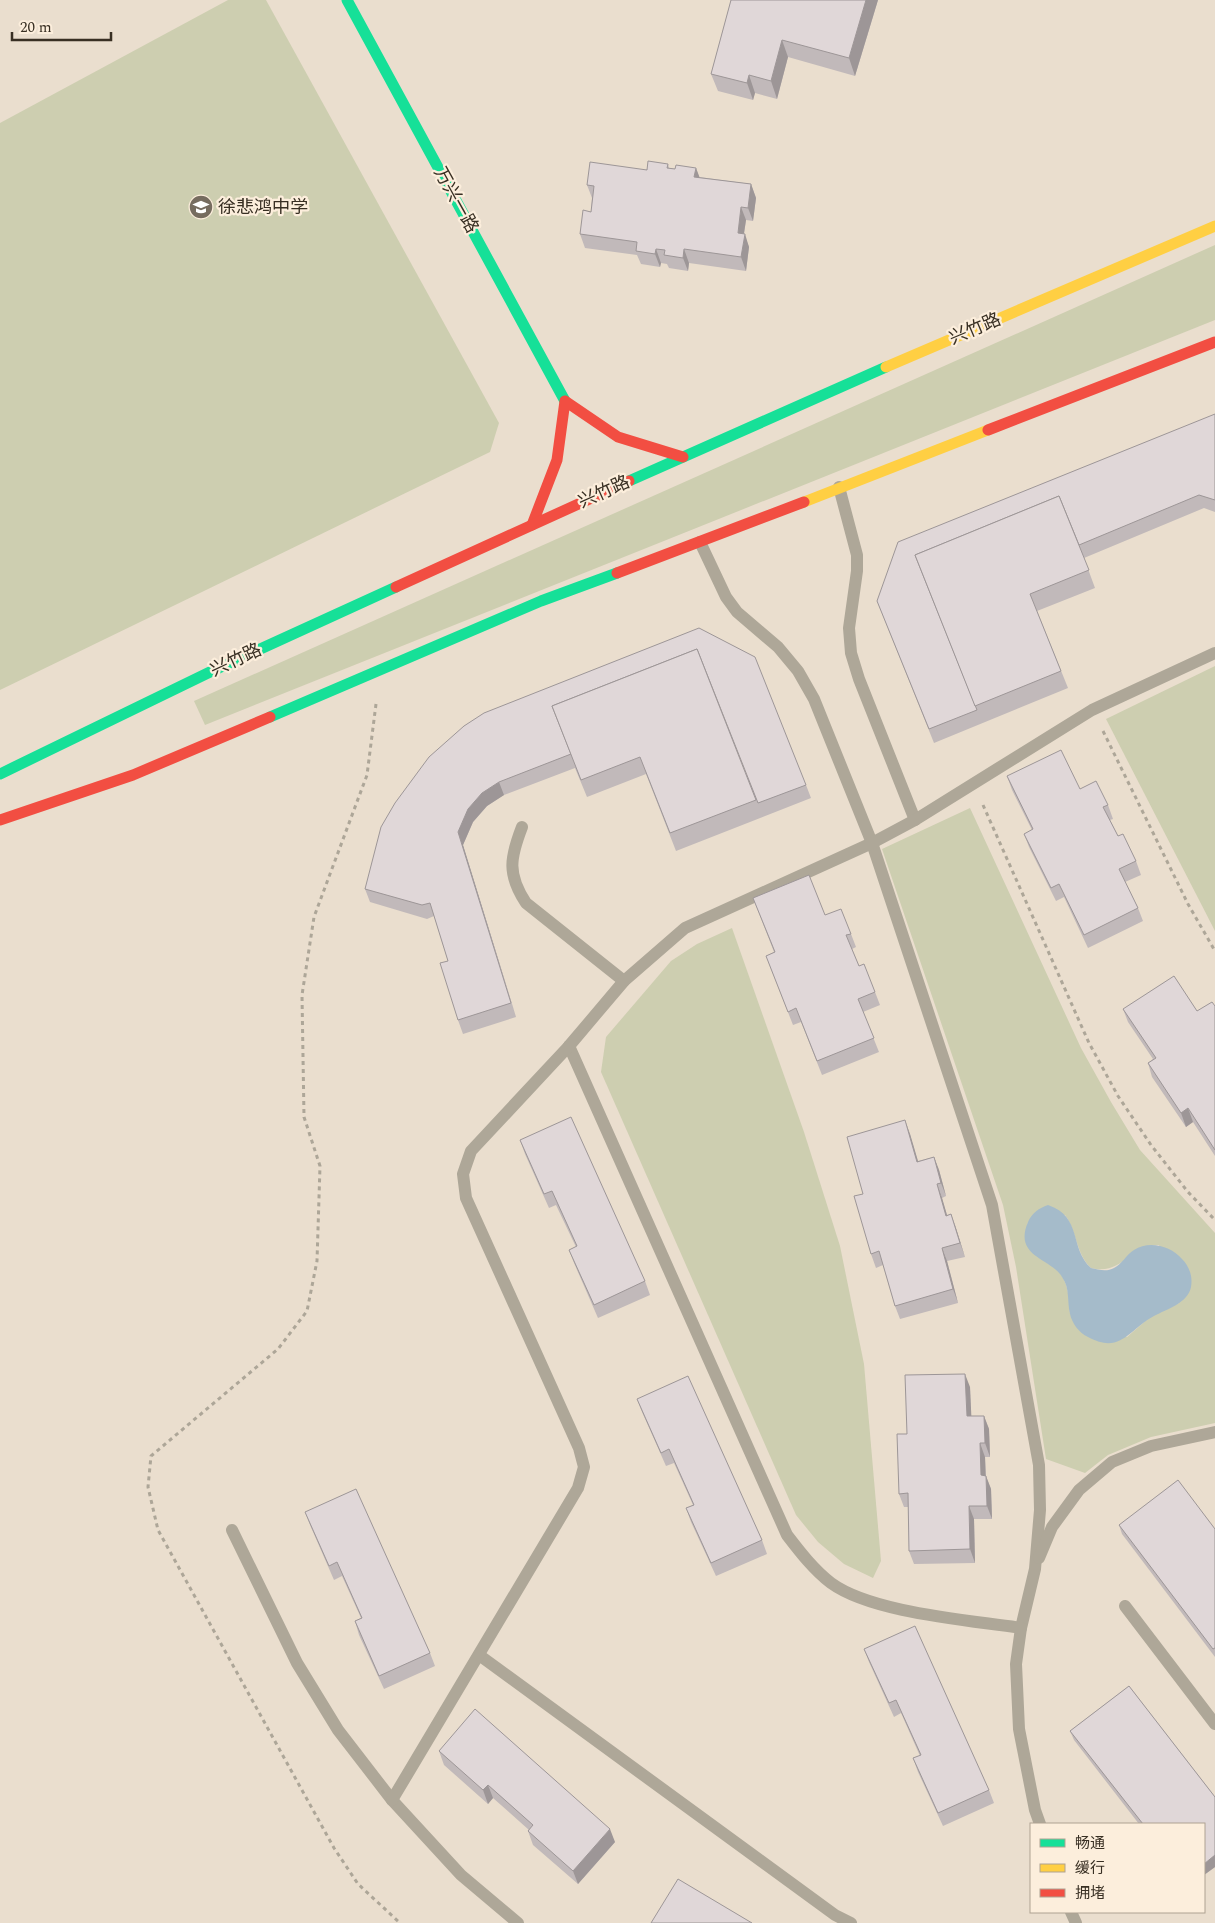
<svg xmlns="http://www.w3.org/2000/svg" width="1215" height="1923" viewBox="0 0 1215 1923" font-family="Spectral,'Noto Sans SC',serif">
<rect width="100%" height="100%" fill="#eadece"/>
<g fill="#cdceb0" fill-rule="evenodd">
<polygon points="228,0 266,0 499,423 490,452 0,690 0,123"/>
<polygon points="1215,245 1215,320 205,725 194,701"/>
<polygon points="1215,666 1215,931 1106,719"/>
<path d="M970 808 1081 1048 1111 1102 1140 1150 1215 1233V1423L1151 1437 1108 1455 1085 1473 1046 1459 1016 1267 1003 1205 882 849ZM1065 1215C1077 1231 1076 1254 1091 1268 1123 1276 1129 1244 1159 1245L1179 1303 1150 1317 1127 1337 1070 1314C1069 1302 1069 1287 1062 1276 1047 1252 1021 1259 1028 1222Z"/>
<polygon points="732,928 804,1132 840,1246 864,1364 881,1561 873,1578 844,1564 818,1542 796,1515 601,1072 606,1037 671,961 697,944"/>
</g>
<path fill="#a5bbca" d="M1048 1205C1083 1217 1069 1248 1091 1268 1099 1270 1107 1272 1114 1268 1122 1264 1126 1255 1134 1250 1149 1240 1171 1246 1182 1259 1189 1266 1193 1276 1191 1287 1188 1303 1167 1309 1154 1316 1129 1329 1121 1355 1088 1337 1079 1333 1072 1323 1070 1314 1067 1301 1070 1288 1062 1277 1051 1258 1013 1257 1028 1222 1032 1213 1039 1208 1048 1205Z"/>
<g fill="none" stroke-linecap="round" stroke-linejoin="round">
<g stroke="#ada698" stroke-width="3" stroke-dasharray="4 4" stroke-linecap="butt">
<polyline points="376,704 367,775 314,917 302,995 304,1117 320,1166 317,1261 307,1311 278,1349 151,1456 148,1487 158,1530 334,1848 358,1884 400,1923"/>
<polyline points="1103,731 1188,904 1215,951"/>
<polyline points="983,805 1089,1043 1118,1096 1151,1145 1188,1192 1215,1220"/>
</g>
<g stroke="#aea798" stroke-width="12">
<polyline points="839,487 857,555 857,571 849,628 851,653 859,679 915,820"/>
<polyline points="700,542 726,597 737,612 778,647 798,671 814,699 872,843 992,1205 1039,1465 1040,1510 1035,1569 1021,1628 1016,1664 1019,1729 1035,1810 1040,1824"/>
<path d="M522 827C510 858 507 874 526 903L624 981"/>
<path d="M569 1046 787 1535C800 1552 814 1570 831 1583 872 1613 969 1620 1021 1628"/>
<polyline points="232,1530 297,1663 338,1730 392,1800 461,1875 518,1923"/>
<polyline points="1039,1558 1052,1527 1079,1490 1112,1462 1151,1446 1215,1432"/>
<polyline points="1125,1606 1215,1724"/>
<polyline points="479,1655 835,1915 851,1923"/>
<polyline points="392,1800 578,1488 584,1467 579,1448 466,1198 463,1174 471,1151 569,1046 624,981 685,928 872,843 915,820 1092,710 1215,653"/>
<polyline points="1071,1912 1076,1923"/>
</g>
<g stroke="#16e098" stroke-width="11">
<polyline points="347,0 565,401"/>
<polyline points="629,481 886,367"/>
<polyline points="270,717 541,601 617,573"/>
<polyline points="0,774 210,672 396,587"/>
</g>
<g stroke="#ffcf43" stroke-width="11">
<polyline points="886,367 1215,226"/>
<polyline points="804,502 988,430"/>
</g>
<g stroke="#f24e42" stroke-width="11">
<polyline points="988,430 1215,342"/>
<polyline points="532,525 557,460 565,401 618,437 683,457"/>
<polyline points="617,573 804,502"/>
<polyline points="396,587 629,481"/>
<polyline points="0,820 133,775 270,717"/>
</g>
</g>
<g fill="#c1b9ba">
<polygon points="731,0 878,0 855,76 788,57 777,99 755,93 753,100 718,91 711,74"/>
<polygon points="668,164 669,168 675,169 696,168 699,177 751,184 756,198 753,221 746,220 744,234 749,247 746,271 689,263 688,271 669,268 667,264 661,263 660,267 641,264 637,255 585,248 580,234 591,212 592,198 587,185"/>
<polygon points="1215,414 1215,512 1204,508 1084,558 1095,588 1037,611 1068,688 934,743 877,601"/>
<polygon points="464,726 806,785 811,798 676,851 646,774 587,797 575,768 504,795 487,806 473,822 463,845 516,1017 463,1034 458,1020 448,961 434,916 427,919 370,902 365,889"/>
<polygon points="1007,776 1080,789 1108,805 1113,819 1110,820 1118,836 1136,861 1141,875 1125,882 1138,908 1143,921 1088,948 1064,897 1056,901 1029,847 1024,834 1032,830 1012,790"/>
<polygon points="753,898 825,915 851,934 856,947 852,949 859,966 875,992 880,1005 863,1012 879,1052 822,1075 801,1022 793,1025 771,969 766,956 774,952"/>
<polygon points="1215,1006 1215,1156 1193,1122 1186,1127 1152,1077 1148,1063 1153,1059 1128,1022 1123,1009 1197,1011"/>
<polygon points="910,1134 918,1161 934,1157 939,1170 946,1196 942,1198 947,1215 951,1214 965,1257 947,1261 958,1303 900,1319 895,1306 883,1265 876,1268 871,1254 863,1194"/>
<polygon points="520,1140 645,1281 650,1295 598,1318 574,1263 569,1250 576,1247 556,1205 549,1208 525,1154"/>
<polygon points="970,1387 971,1416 984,1416 989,1429 990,1457 985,1457 986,1476 991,1489 992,1519 974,1519 975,1563 914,1564 909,1551 908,1507 904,1507 899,1494 907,1434"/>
<polygon points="637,1399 762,1540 767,1554 716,1576 691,1522 686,1508 693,1505 674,1463 666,1466 642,1412"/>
<polygon points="305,1512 430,1653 435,1666 384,1689 359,1635 355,1621 361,1618 342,1576 334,1580 310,1525"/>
<polygon points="1119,1525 1215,1529 1215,1657 1122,1534"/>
<polygon points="864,1649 989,1790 994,1803 943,1826 918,1772 913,1758 920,1756 901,1713 894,1717 869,1662"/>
<polygon points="1129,1686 1215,1797 1215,1867 1204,1875 1204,1824 1139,1824 1074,1740 1070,1731"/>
<polygon points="439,1751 615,1842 578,1884 533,1845 528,1831 529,1830 493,1798 488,1804 444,1765"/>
</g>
<g fill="#9d9697">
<polygon points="866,0 878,0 855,76 849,58"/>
<polygon points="782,40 788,57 777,99 771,81"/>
<polygon points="749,75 755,93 753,100 747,83"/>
<polygon points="696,168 701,181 694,177"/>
<polygon points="751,184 756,198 753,221 748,208"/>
<polygon points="741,207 746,220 742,246 738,233"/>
<polygon points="745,234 749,247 746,271 741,257"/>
<polygon points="656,249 661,263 660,267 655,254"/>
<polygon points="684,249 689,263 688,271 683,258"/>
<polygon points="499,782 504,795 487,806 473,822 463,845 516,1017 458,832 468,809 482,793"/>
<polygon points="1188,1108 1193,1122 1186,1127 1181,1113"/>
<polygon points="905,1120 910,1134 922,1175 917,1162"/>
<polygon points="934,1157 939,1170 946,1196 941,1183"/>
<polygon points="937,1184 942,1198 951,1229 946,1216"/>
<polygon points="951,1214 956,1228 965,1257 960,1243"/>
<polygon points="942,1248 947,1261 958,1303 953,1289"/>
<polygon points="965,1374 970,1387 972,1430 967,1416"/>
<polygon points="984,1416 989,1429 990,1457 985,1443"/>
<polygon points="980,1443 985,1457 986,1489 981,1475"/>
<polygon points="986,1476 991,1489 992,1519 987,1506"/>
<polygon points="969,1506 974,1519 975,1563 970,1549"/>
<polygon points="488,1785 493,1798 488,1804 483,1790"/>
<polygon points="610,1829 615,1842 578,1884 573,1871"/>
<polygon points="1215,1855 1215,1867 1204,1875 1204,1864"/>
</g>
<g fill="#e0d7d8" stroke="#9d9697">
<polygon points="731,0 866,0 849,58 782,40 771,81 749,75 747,83 711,74"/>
<polygon points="648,161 668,164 667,168 675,169 676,165 696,168 694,177 751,184 748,208 741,207 738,233 745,234 741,257 684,249 683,258 664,255 665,250 656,249 655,254 636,251 637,242 580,234 583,210 591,212 594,186 587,185 590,162 647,170"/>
<polygon points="1215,414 1215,500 1199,495 1079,545 1059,496 915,555 977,710 929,729 877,601 898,542"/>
<polygon points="1059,496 1089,570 1030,594 1061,671 975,706 915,555"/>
<polygon points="699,628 755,657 806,785 758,803 697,649 552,706 571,754 499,782 482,793 468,809 458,832 511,1003 458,1020 440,963 448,961 430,903 422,905 365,889 381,827 395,803 429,757 464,726 484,713"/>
<polygon points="697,649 756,800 670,833 640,757 581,780 552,706"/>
<polygon points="1061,750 1080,789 1096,781 1108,805 1103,807 1118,836 1123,834 1136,861 1119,869 1138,908 1084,935 1059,884 1051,888 1024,834 1033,829 1007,776"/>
<polygon points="809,875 825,915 841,909 851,934 846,935 859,966 864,964 875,992 858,999 874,1038 817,1061 796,1008 788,1012 766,956 775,952 753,898"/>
<polygon points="1174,976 1197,1011 1212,1002 1215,1006 1215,1150 1188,1108 1181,1113 1148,1063 1156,1058 1123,1009"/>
<polygon points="571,1117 645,1281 594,1305 569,1250 577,1246 552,1191 544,1194 520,1140"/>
<polygon points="905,1120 917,1162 934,1157 941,1183 937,1184 946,1216 951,1214 960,1243 942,1248 953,1289 895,1306 879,1251 871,1254 854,1196 863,1194 847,1137"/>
<polygon points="965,1374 967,1416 984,1416 985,1443 980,1443 981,1475 986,1476 987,1506 969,1506 970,1549 909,1551 908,1493 899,1494 897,1434 907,1434 905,1375"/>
<polygon points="688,1376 762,1540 711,1563 686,1508 694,1505 669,1449 661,1453 637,1399"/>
<polygon points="1178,1480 1215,1529 1215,1648 1213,1649 1119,1525"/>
<polygon points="356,1489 430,1653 379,1676 355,1621 362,1618 337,1562 329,1566 305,1512"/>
<polygon points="915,1626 989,1790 938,1813 913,1758 921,1755 896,1700 889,1703 864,1649"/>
<polygon points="1129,1686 1215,1797 1215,1855 1204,1864 1204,1824 1143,1824 1070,1731"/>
<polygon points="475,1709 610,1829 573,1871 528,1831 533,1825 488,1785 483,1790 439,1751"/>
<polygon points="678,1879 752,1923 651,1923"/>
</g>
<defs>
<g id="school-disc" transform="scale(1.25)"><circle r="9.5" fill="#766c5f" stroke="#fceedc"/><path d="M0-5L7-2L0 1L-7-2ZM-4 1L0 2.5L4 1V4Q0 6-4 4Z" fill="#fff"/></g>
</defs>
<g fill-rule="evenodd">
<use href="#school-disc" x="201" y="207"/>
</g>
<g text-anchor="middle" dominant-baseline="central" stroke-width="4.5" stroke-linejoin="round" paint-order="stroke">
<g font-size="18" fill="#382f23" stroke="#fceedc">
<text transform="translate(456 200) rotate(61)">万兴一路</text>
<text transform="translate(975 329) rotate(-23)">兴竹路</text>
<text transform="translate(604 492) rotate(-24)">兴竹路</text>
<text transform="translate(236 660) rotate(-25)">兴竹路</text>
</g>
<g font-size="18" fill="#382f23" stroke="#fceedc" text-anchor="start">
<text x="218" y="207">徐悲鸿中学</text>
</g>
</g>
<rect x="1030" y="1823" width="175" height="90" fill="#fceedc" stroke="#aea292"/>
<rect x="1040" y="1839" width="25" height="8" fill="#16e098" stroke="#aea292"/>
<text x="1075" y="1848" font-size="15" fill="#382f23">畅通</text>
<rect x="1040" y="1864" width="25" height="8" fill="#ffcf43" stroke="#aea292"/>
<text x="1075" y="1873" font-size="15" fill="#382f23">缓行</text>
<rect x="1040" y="1889" width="25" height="8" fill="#f24e42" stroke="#aea292"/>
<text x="1075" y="1898" font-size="15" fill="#382f23">拥堵</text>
<path d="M12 32v8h99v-8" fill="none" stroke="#382f23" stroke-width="2.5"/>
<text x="20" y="32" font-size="15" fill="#382f23" stroke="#fceedc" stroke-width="4" paint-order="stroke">20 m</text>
</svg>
